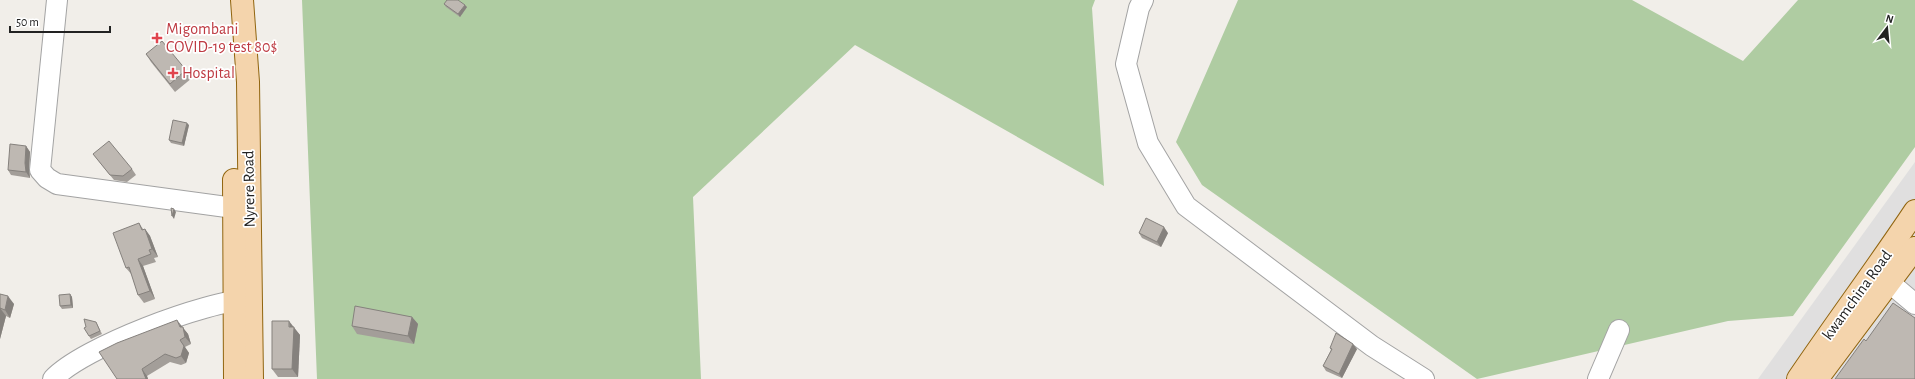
<svg xmlns="http://www.w3.org/2000/svg" width="1915" height="379" viewBox="0 0 1915 379" font-family="'Alegreya Sans',sans-serif">
<rect width="100%" height="100%" fill="#f1eee9"/>
<polygon fill="#e0dfdf" points="1915,162 1915,379 1758,379"/>
<g fill="#afcca2">
<polygon points="302,0 1095,0 1092,8 1104,186 855,45 693,197 701,379 317,379"/>
<polygon points="1238,0 1632,0 1743,61 1798,0 1915,0 1915,147 1793,316 1728,321 1477,379 1202,185 1176,142"/>
</g>
<g fill="none" stroke-linecap="round" stroke-linejoin="round">
<g stroke="#a3a3a3" stroke-width="22">
<g id="minor">
<polyline points="57,0 40,170 47,178 57,184 234,208"/>
<polyline points="1143,0 1139,8 1126,64 1148,143 1186,206 1372,346 1424,379"/>
<polyline points="1890,283 1915,304"/>
<path d="M53 379C83 347 206 301 250 299"/>
<polyline points="1598,379 1619,330"/>
</g>
</g>
<g stroke="#91650f" stroke-width="24">
<g id="major">
<polyline points="242,0 248,82 252,379"/>
<polyline points="234,180 235,379"/>
<path d="M1798 379C1836 323 1877 268 1915 211"/>
<polyline points="1817,379 1915,248"/>
</g>
</g>
<use href="#minor" stroke="#fff" stroke-width="20"/>
<use href="#major" stroke="#f4d4ac" stroke-width="22"/>
</g>
<g fill="#a39e99">
<polygon points="444,4 467,7 460,17 446,7"/>
<polygon points="146,54 186,70 192,78 175,92 151,62"/>
<polygon points="189,125 184,146 171,143 169,140"/>
<polygon points="26,146 30,152 29,169 30,178 11,175 8,170"/>
<polygon points="93,154 132,169 136,175 127,182 114,180"/>
<polygon points="139,223 143,229 145,229 150,236 158,257 154,258 156,262 143,266 155,299 144,303 138,295 132,275 126,268"/>
<polygon points="1139,233 1168,233 1161,247 1142,238"/>
<polygon points="0,294 14,304 10,318 6,316 0,339"/>
<polygon points="70,294 72,297 73,308 62,309 60,306"/>
<polygon points="412,317 418,324 414,344 357,334 352,326"/>
<polygon points="96,322 102,334 91,339 89,336"/>
<polygon points="182,327 188,334 191,344 185,347 189,353 186,363 181,365 170,362 147,376 148,379 117,379"/>
<polygon points="293,327 300,335 298,377 278,377 272,369"/>
<polygon points="1330,348 1357,349 1342,378 1326,371 1323,366 1331,350"/>
</g>
<g fill="#85817d">
<polygon points="465,5 467,7 460,17 458,14"/>
<polygon points="187,123 189,125 184,146 182,143"/>
<polygon points="26,146 30,152 29,169 30,178 26,172 25,163"/>
<polygon points="174,209 176,212 174,219 172,216"/>
<polygon points="1164,227 1168,233 1161,247 1157,242"/>
<polygon points="145,229 150,236 158,257 152,249"/>
<polygon points="138,259 143,266 155,299 150,291"/>
<polygon points="70,294 72,297 73,308 71,305"/>
<polygon points="8,296 14,304 10,318 5,310"/>
<polygon points="0,308 6,316 0,339"/>
<polygon points="412,317 418,324 414,344 408,336"/>
<polygon points="177,320 188,334 191,344 185,337"/>
<polygon points="289,321 300,335 298,377 292,369"/>
<polygon points="180,340 189,353 186,363 181,356"/>
<polygon points="1353,344 1357,349 1342,378 1339,374"/>
<polygon points="142,369 147,376 148,379 146,379"/>
</g>
<g fill="#beb8b2" stroke="#85817d">
<polygon points="447,0 458,0 465,5 458,14 444,4"/>
<polygon points="162,41 186,70 170,84 146,54"/>
<polygon points="173,120 187,123 182,143 169,140"/>
<polygon points="109,141 132,169 123,176 110,175 93,154"/>
<polygon points="10,144 26,146 25,163 26,172 8,170"/>
<polygon points="171,208 174,209 172,216"/>
<polygon points="1146,218 1164,227 1157,242 1139,233"/>
<polygon points="139,223 142,230 145,229 152,249 149,250 151,254 138,259 150,291 138,295 129,267 126,268 113,233"/>
<polygon points="0,294 8,296 5,310 0,308 0,310"/>
<polygon points="70,294 71,305 60,306 59,295"/>
<polygon points="1893,303 1915,318 1915,379 1835,379 1864,339 1866,341"/>
<polygon points="355,306 412,317 408,336 352,326"/>
<polygon points="84,319 96,322 100,331 89,336 84,328 86,327"/>
<polygon points="177,320 180,327 183,327 185,337 180,340 184,346 181,356 176,358 165,354 142,369 146,379 117,379 99,352 117,343"/>
<polygon points="272,321 289,321 289,327 294,327 292,369 272,369"/>
<polygon points="1336,333 1353,344 1339,374 1323,366 1332,349 1330,348"/>
</g>
<g fill="#e0444e" stroke="#fff" stroke-width="1.5">
<path d="M155 32h4v4h4v4h-4v4h-4v-4h-4v-4h4z"/>
<path d="M171 67h4v4h4v4h-4v4h-4v-4h-4v-4h4z"/>
</g>
<g text-anchor="middle" dominant-baseline="central" stroke-width="3.5" stroke-linejoin="round" paint-order="stroke">
<g font-size="16" fill="#be3a42" stroke="#fff" text-anchor="start">
<text x="166" y="29">Migombani<tspan x="166" dy="18">COVID-19 test 80$</tspan></text>
<text x="182" y="73">Hospital</text>
</g>
<g font-size="16" fill="#222" stroke="#fff">
<text transform="translate(249 189) rotate(-91)">Nyrere Road</text>
<text transform="translate(1857 295) rotate(-54)">kwamchina Road</text>
</g>
</g>
<g transform="translate(1887 28) rotate(16)" stroke="#ffffff" stroke-width="3" paint-order="stroke">
<path d="M0-3L7 15L0 10L-7 15Z" fill="#222222"/>
<text y="-6" font-size="11" font-weight="bold" text-anchor="middle" fill="#222222">N</text>
</g>
<path d="M10 26v6h100v-6" fill="none" stroke="#222222" stroke-width="2"/>
<text x="16" y="26" font-size="12" fill="#222222" stroke="#ffffff" stroke-width="3" paint-order="stroke">50 m</text>
</svg>
